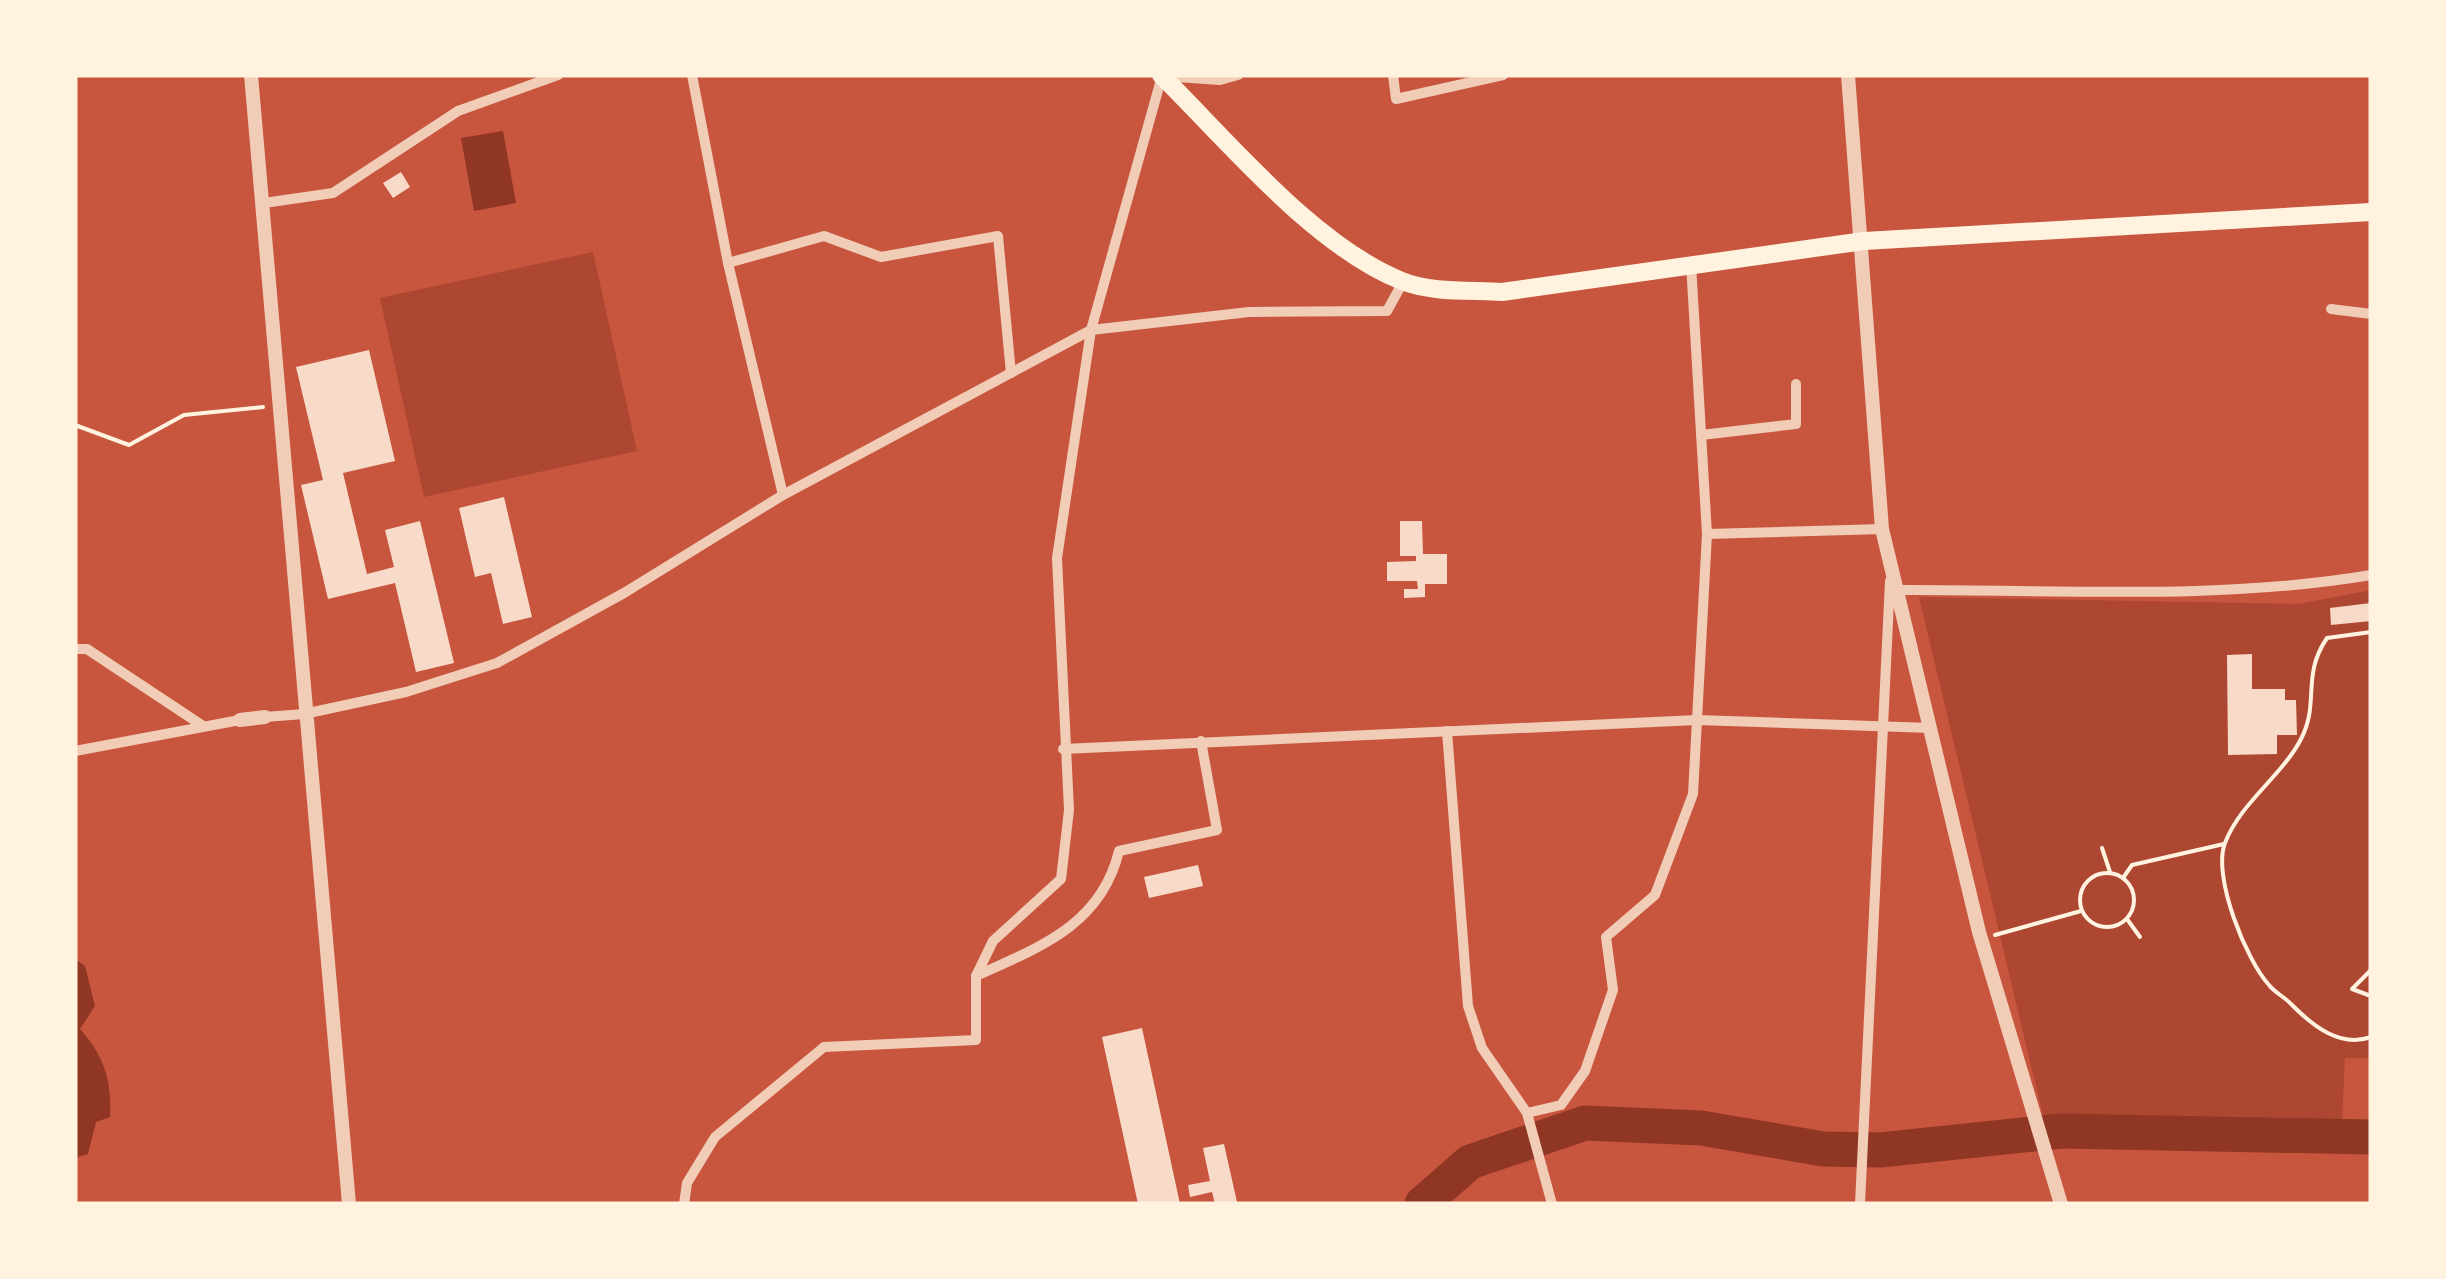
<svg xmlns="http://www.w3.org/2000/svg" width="2446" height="1279" viewBox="0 0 2446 1279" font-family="'IBM Plex Sans',sans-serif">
<rect width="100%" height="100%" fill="#c8553d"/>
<g fill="#ae4732">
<polygon points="593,252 637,451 424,497 380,298"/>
<polygon points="2371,590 2371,1058 2345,1058 2342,1121 2323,1134 2110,1132 2045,1124 1919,597 2299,604"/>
</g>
<g fill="#8f3625">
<polygon points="503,131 516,203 474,211 461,138"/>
<path d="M75 959 85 966 95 1006 80 1029C104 1056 112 1080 110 1117L96 1122 88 1154 75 1158Z"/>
</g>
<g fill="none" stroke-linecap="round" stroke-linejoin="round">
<polyline stroke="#8f3625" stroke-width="35" points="1422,1204 1470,1162 1585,1123 1701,1128 1823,1149 1880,1150 2062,1131 2371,1137"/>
</g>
<g fill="#f7dbc8">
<polygon points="401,172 410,187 393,198 383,183"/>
<polygon points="369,350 395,461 343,473 367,574 394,567 385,530 420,521 454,663 416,672 395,583 328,599 301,485 323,480 296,367"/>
<polygon points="504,497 532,617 503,624 491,573 475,577 459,508"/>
<polygon points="1400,521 1422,521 1423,554 1447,554 1447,584 1425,584 1425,597 1404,598 1404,589 1418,589 1417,581 1387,581 1387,562 1416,561 1416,556 1400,556"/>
<polygon points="2371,603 2371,621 2331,625 2330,608"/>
<polygon points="2252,654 2252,689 2285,689 2285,700 2296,700 2297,735 2277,735 2277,754 2228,755 2227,655"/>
<polygon points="1198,865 1203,886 1149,898 1144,877"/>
<polygon points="1142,1028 1180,1204 1138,1204 1102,1037"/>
<polygon points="1224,1144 1237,1202 1215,1204 1212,1192 1190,1197 1188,1185 1210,1181 1203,1148"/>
</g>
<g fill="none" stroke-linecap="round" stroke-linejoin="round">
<g stroke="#fff3e0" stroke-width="4">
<polyline points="75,425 129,445 184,415 263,407"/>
<path d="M2371 632 2327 638C2301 676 2320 703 2301 739 2282 776 2240 803 2225 843 2212 876 2246 960 2269 985 2275 993 2285 997 2292 1005 2313 1026 2340 1048 2371 1037"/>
<polyline points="2102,848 2110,872"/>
<circle cx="2107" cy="900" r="27"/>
<polyline points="2123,878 2132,865 2224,844"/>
<polyline points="2127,919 2140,937"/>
<polyline points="1995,935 2081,911"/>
<polyline points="2371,970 2352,989 2371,996"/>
</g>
<g stroke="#f1ccb7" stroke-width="10">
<polyline points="692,75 728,263 783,495"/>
<polyline points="1393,75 1396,99 1503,75"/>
<polyline points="264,203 333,193 458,111 558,75"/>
<polyline points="728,263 824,236 881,257 998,236 1011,373"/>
<polyline points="2331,309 2371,314"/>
<polyline points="1701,435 1796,424 1796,384"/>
<polyline points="1707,534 1882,529"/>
<path d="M1897 590C2053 589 2216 601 2371 575"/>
<polyline points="75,649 87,649 203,726"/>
<polyline points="265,717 304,714 406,692 497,663 624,593 783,495 1091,330 1249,312 1387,311 1403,282"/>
<polyline points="1447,731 1468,1006 1482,1048 1527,1113 1552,1204"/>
<polyline points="1063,749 1697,720 1931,728"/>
<polyline points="75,751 240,720"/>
<path d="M976 976C1040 947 1101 925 1119 851L1217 830 1201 741"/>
<polyline points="1527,1113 1561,1105 1585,1071 1613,990 1606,937 1655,895 1693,794 1707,534 1691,264"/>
<polyline points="684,1204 687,1183 715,1137 824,1047 976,1040 976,976 993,941 1061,879 1069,810 1057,558 1091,330 1162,76 1220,80 1238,75"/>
<polyline points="1860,1204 1890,581"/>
</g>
<g stroke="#f1ccb7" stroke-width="14">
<polyline points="251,75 349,1204"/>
<polyline points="1848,75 1882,529 1979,932 2061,1204"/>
<polyline points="240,720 265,717"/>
</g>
<path stroke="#fff3e0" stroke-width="18" d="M1161 75C1228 141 1314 246 1402 281 1431 293 1471 290 1502 292L1864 241 2371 212"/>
</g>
<rect width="2446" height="1279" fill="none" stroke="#fff3e0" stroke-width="155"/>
</svg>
